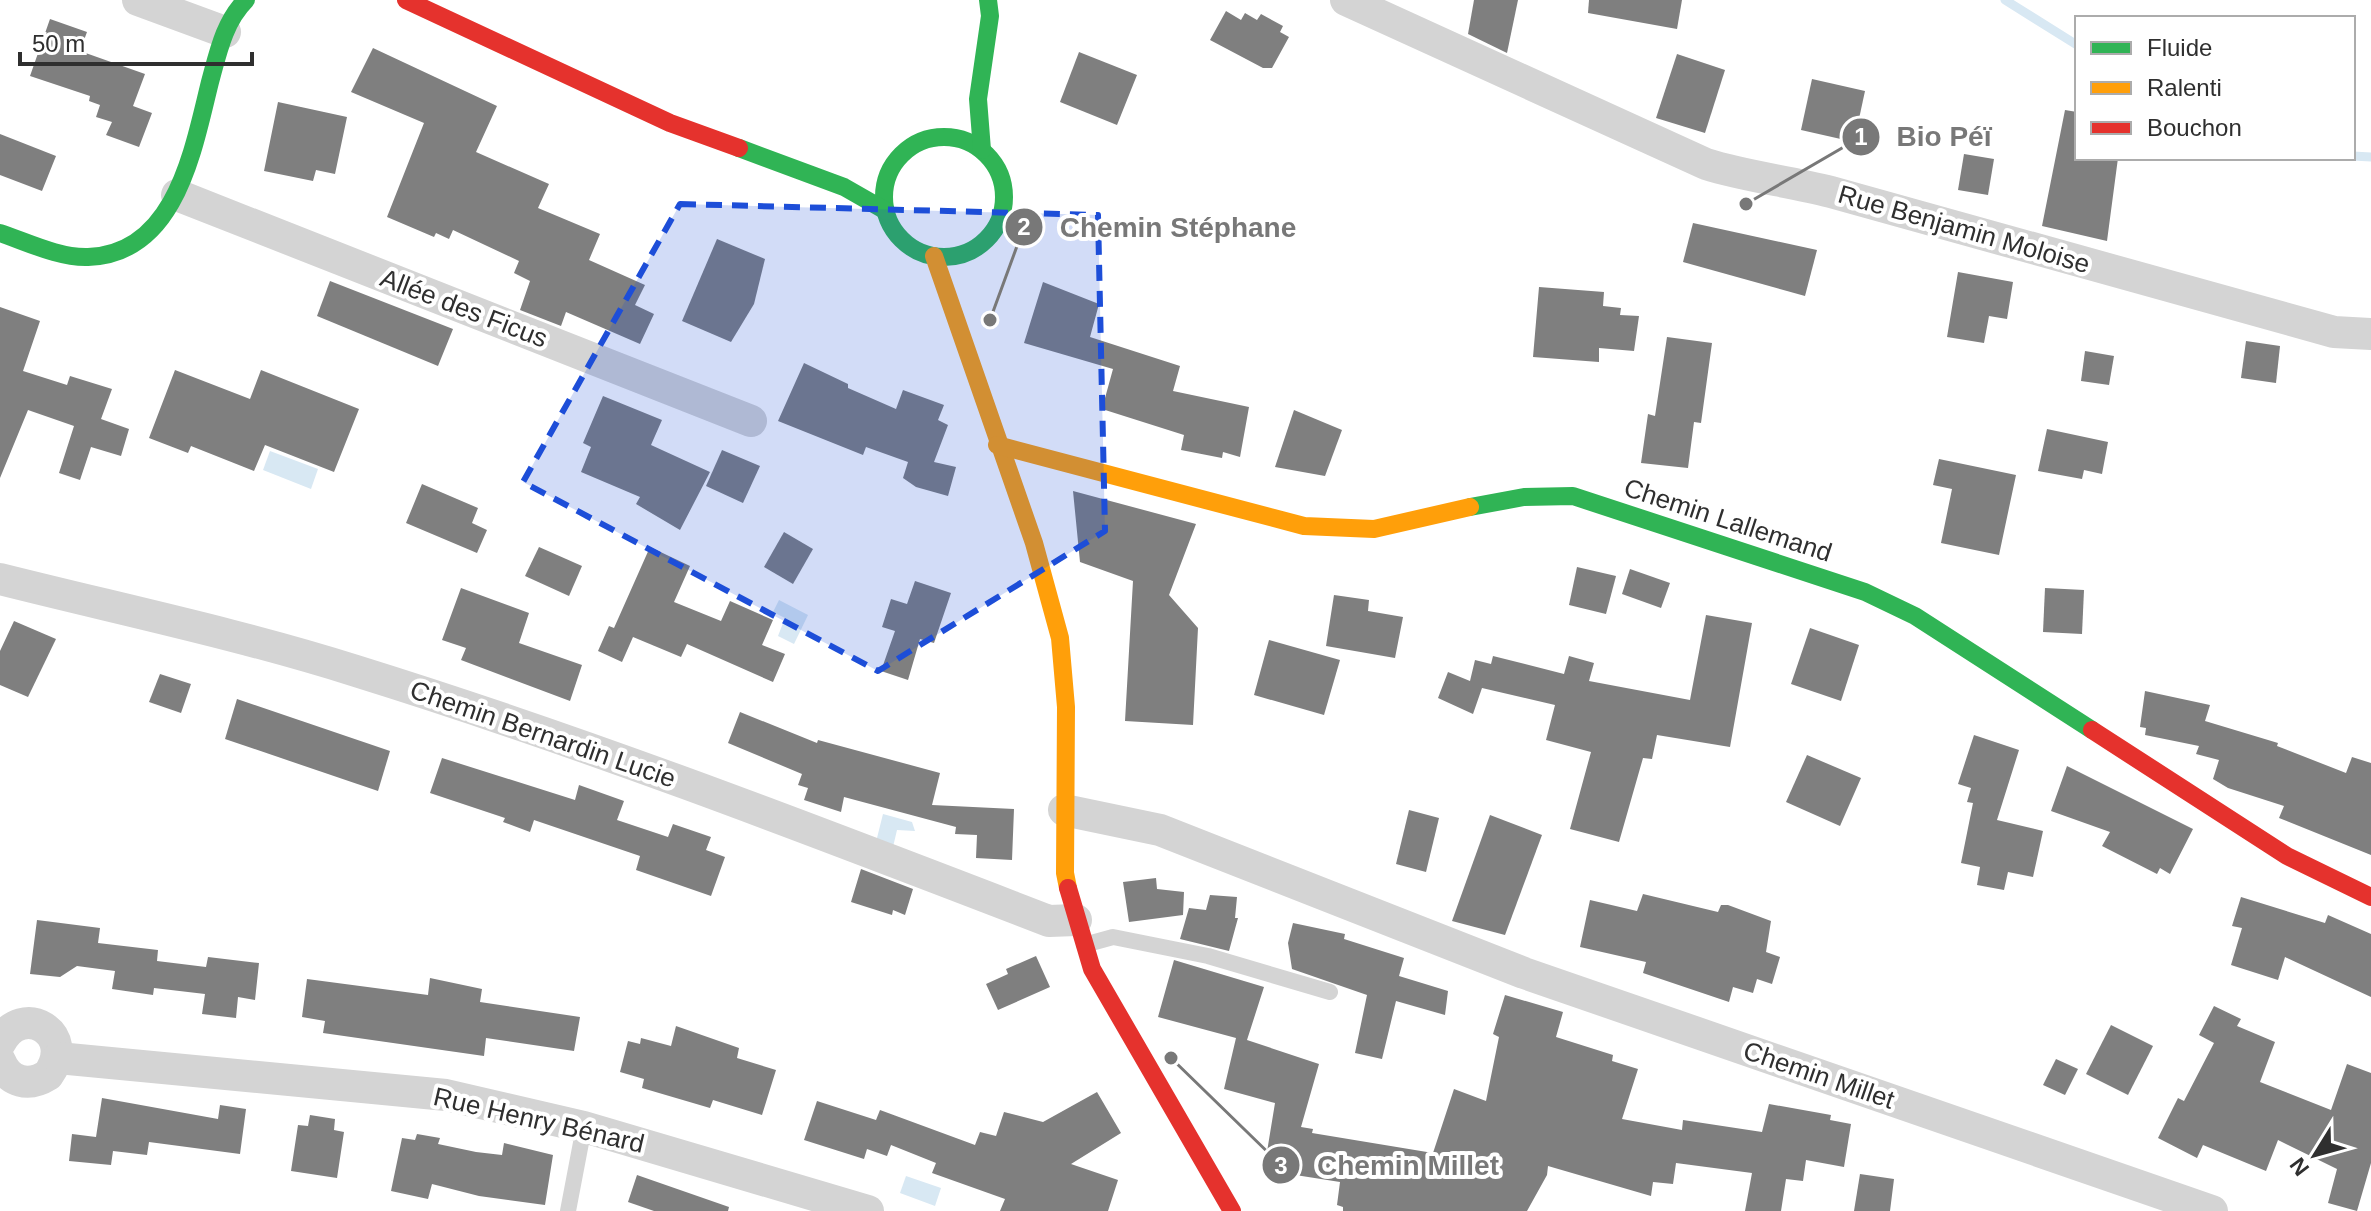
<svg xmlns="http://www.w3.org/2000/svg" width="2371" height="1211" viewBox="0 0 2371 1211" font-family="Helvetica,sans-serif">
<rect width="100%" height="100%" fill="#fff"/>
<g fill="#d8e8f3">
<polygon points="270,451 318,469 311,489 263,470"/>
<polygon points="779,600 808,615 794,644 778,636 785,618 773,612"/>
<polygon points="883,814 912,822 915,831 897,830 893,847 876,842"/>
<polygon points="906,1176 941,1188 935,1206 900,1193"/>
</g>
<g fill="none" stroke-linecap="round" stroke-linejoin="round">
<g stroke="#d8e8f3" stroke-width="9">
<polyline points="2005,0 2077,45"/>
<polyline points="2353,156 2371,157"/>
</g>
</g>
<g fill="#7f7f7f">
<polygon points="1474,0 1518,0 1507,53 1468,34"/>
<polygon points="1589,0 1682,0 1677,29 1588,13"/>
<polygon points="1226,11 1241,20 1245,13 1257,20 1261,14 1283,26 1280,32 1289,37 1272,68 1263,68 1210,40"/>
<polygon points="50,19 87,32 80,51 145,74 133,106 152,113 139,147 106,135 112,122 96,117 100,105 89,101 90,96 30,76"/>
<polygon points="373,48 497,106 476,152 549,184 538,208 600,234 589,260 645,285 635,305 654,314 640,344 566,312 561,326 520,310 530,281 514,273 519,261 453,230 449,239 436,233 434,237 387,217 424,123 351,92"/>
<polygon points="1079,52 1137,75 1117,125 1060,102"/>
<polygon points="1677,54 1725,70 1705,133 1656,118"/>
<polygon points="1812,79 1865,91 1854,142 1801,130"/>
<polygon points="278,102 347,117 335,174 316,170 313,181 264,171"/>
<polygon points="2065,110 2077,112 2077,158 2118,158 2107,241 2042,226"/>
<polygon points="0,134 56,156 42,191 0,175"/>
<polygon points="1964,154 1994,159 1988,195 1958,190"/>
<polygon points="1693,223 1817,250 1805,296 1683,262"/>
<polygon points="717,239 765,259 754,304 731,342 682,321"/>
<polygon points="1958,272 2013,282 2007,319 1989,316 1984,343 1947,337"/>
<polygon points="330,281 453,329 438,366 317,316"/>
<polygon points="1043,282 1099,304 1090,337 1180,366 1173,391 1249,407 1240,457 1223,452 1222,458 1181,450 1184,435 1102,409 1113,369 1024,343"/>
<polygon points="1539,287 1604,292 1603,306 1621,308 1620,315 1639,316 1634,351 1599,348 1599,362 1533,357"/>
<polygon points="0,307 40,321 23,371 67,385 70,376 112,389 101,419 129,429 121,456 91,447 80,480 59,473 74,426 28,410 0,478"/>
<polygon points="1667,337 1712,343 1701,423 1694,422 1688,468 1641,463 1648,414 1655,416"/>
<polygon points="2246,341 2280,346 2276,383 2241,378"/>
<polygon points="2085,351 2114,356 2109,385 2081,381"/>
<polygon points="804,363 848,384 848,388 896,409 903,390 944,405 938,420 948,425 934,462 956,467 948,496 916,487 903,478 908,462 866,447 863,455 778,421"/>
<polygon points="175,370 250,399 261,370 359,409 334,472 265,445 254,471 191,446 188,453 149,438"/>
<polygon points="603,396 662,420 651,445 710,472 680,530 636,504 640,497 581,472 591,447 583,443"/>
<polygon points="1294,410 1342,430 1325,476 1275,467"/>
<polygon points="2047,429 2108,442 2102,474 2084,470 2082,479 2038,471"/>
<polygon points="722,450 760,466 743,503 706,486"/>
<polygon points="1939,459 2016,475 1999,555 1941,543 1952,489 1933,485"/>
<polygon points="422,484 478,508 472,523 487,530 477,553 406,523"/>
<polygon points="1073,491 1196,524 1169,595 1198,628 1193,725 1125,721 1133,581 1080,562"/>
<polygon points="784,532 813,549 793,584 764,567"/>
<polygon points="539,547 582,566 569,596 525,576"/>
<polygon points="650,547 690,566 674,602 721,621 730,601 773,620 762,645 785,654 773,682 687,644 681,657 633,637 622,662 598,651 609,626 614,628"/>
<polygon points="1577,567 1616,576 1606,614 1569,605"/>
<polygon points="1630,569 1670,583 1661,608 1622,594"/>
<polygon points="915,581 951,593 934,643 920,639 908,680 881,671 895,631 882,627 891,599 907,604"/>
<polygon points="461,588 529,613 519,643 582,665 570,701 461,660 466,648 442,640"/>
<polygon points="2045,588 2084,590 2082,634 2043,632"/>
<polygon points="1334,595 1369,600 1368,611 1403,617 1395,658 1326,646"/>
<polygon points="1706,615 1752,623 1730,747 1657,735 1652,759 1643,758 1619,842 1570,829 1591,752 1546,740 1555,705 1482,688 1473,714 1438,698 1448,672 1470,681 1475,660 1491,664 1493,656 1564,674 1569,656 1594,663 1589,681 1690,700"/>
<polygon points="14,621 56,639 28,697 0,685 0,651"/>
<polygon points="1810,628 1859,645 1841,701 1791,684"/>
<polygon points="1269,640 1340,660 1324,715 1254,695"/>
<polygon points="160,674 191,684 181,713 149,702"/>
<polygon points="2145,691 2210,705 2205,721 2278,743 2277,746 2346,773 2352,757 2371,763 2371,855 2279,818 2284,806 2228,788 2213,779 2219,760 2196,754 2199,746 2145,735 2146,728 2140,727"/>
<polygon points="237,699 390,751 378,791 225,739"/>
<polygon points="740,712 817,743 818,740 940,773 932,805 1014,809 1012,860 976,858 977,835 955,834 956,827 844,797 841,812 804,800 808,788 798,785 802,774 728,743"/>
<polygon points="1974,735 2019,750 1997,820 2043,831 2033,877 2008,872 2004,890 1977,885 1980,867 1961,863 1973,803 1967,802 1971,788 1958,784"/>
<polygon points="1807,755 1861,778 1840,826 1786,802"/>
<polygon points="442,758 575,800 579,785 624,801 617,820 668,837 673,824 711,837 706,850 725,857 711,896 636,870 640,856 534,820 530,832 503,822 505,818 430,793"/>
<polygon points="2067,766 2193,829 2170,874 2160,868 2157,874 2102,846 2110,832 2051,811"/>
<polygon points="1409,810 1439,818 1426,872 1396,864"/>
<polygon points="1490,815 1542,835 1505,935 1452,921"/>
<polygon points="861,869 913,889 905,915 893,910 892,915 851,902"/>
<polygon points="1156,878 1157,889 1184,892 1183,915 1129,922 1123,882"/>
<polygon points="1643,894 1718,912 1721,905 1728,905 1771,921 1766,952 1780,957 1772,984 1757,979 1753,993 1733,987 1729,1002 1643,973 1646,962 1580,947 1590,900 1637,911"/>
<polygon points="1210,895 1237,897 1235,918 1238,918 1229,951 1180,939 1189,908 1206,910"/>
<polygon points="2241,897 2325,923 2328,915 2371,934 2371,997 2285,957 2278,980 2231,965 2242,928 2232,926"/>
<polygon points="37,920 100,928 98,943 158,950 157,961 206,967 208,957 259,963 255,1000 238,997 236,1018 202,1014 205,994 154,988 153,995 112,989 115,971 77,966 60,977 30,974"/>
<polygon points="1293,923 1345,934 1344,939 1404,958 1399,976 1448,991 1445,1015 1396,1001 1382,1059 1355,1053 1367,995 1292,969 1288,943"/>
<polygon points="1036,956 1050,987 998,1010 986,984 1008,974 1006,969"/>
<polygon points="1174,960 1264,987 1247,1040 1319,1064 1301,1127 1313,1129 1312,1133 1433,1153 1454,1089 1486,1101 1499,1037 1493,1034 1505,995 1563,1012 1556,1037 1613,1055 1612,1061 1638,1069 1622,1119 1682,1130 1683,1120 1762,1132 1769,1104 1831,1115 1830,1120 1851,1124 1844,1167 1806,1160 1803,1181 1786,1179 1781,1211 1745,1211 1752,1173 1676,1163 1673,1184 1653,1182 1651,1196 1548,1166 1547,1175 1527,1211 1343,1211 1343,1207 1337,1205 1340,1182 1264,1170 1275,1103 1224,1089 1236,1038 1158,1017"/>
<polygon points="430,978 482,989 480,1002 580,1017 574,1051 486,1038 484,1056 323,1033 325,1021 302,1017 307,979 428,995"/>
<polygon points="2214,1006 2241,1019 2237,1026 2275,1042 2260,1082 2331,1110 2347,1064 2371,1073 2371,1163 2357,1211 2328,1203 2337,1169 2278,1140 2266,1171 2203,1145 2197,1158 2158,1138 2178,1098 2184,1101 2214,1043 2199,1035"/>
<polygon points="2111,1025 2153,1046 2128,1095 2086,1074"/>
<polygon points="676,1026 739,1048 737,1058 776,1070 762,1115 713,1100 710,1108 642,1088 644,1079 620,1072 628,1041 640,1044 641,1038 671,1046"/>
<polygon points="2056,1059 2078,1069 2065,1095 2043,1085"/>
<polygon points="1097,1092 1121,1133 1071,1164 1118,1180 1108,1211 1000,1211 1005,1199 932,1173 936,1163 891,1145 887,1156 867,1149 864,1159 804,1140 817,1101 876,1120 880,1110 975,1145 980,1132 996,1136 1004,1112 1043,1122"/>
<polygon points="102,1098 218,1119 220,1105 246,1109 240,1154 149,1142 147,1155 113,1151 111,1165 69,1161 72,1134 96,1137"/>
<polygon points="310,1115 335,1119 334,1130 344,1132 337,1178 291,1171 298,1125 308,1126"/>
<polygon points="417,1134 440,1138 438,1144 476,1152 502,1155 504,1143 553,1155 545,1205 479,1196 432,1184 428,1199 391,1191 402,1138 415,1140"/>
<polygon points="1860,1174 1894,1179 1890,1211 1854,1211"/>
<polygon points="637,1175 729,1207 728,1211 654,1211 628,1202"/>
</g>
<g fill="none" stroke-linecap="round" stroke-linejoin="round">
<g stroke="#d4d4d4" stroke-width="16">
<polyline points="1084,945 1113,937 1208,956 1330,992"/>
<polyline points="568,1211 584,1127"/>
</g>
<g stroke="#d4d4d4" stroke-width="32">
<polyline points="138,0 225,32"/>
<path d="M1346 0 1706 164C1747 177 1789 181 1831 192L2334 332 2371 334"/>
<polyline points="177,195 751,421"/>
<path d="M0 579C119 609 239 634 356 671 591 744 820 833 1049 921L1076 920"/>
<polyline points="1064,810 1160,830 1524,973 2212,1211"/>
<path d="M0 1043C22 1000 78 1034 48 1075 29 1087 9 1083 0 1061"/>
<polyline points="58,1058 446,1095 584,1127 868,1211"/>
</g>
<g stroke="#30b455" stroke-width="18">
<circle cx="944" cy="197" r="60"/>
<polyline points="739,148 844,187 886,211"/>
<polyline points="982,150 978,99 990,16 988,0"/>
<path d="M0 233C27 242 59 258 88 257 176 254 193 150 210 82 218 53 224 22 246 0"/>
<polyline points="1470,507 1524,497 1573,496 1865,592 1915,616 2092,730"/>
</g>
<g stroke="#ff9f0a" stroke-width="18">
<polyline points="934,256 1034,543 1060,638 1066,707 1065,873 1068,888"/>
<polyline points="997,445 1304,526 1374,529 1470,507"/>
</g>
<g stroke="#e5322d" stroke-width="18">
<polyline points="406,0 670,123 739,148"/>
<polyline points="2092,730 2287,856 2371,897"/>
<polyline points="1068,888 1092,969 1232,1211"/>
</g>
</g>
<path fill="#1d4ed8" fill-opacity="0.2" stroke="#1d4ed8" stroke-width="6" stroke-dasharray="16 10" stroke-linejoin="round" d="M680 204 1098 215 1105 531 878 671 523 482Z"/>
<g text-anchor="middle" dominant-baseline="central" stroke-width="8" stroke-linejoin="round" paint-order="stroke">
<g font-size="26" fill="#2f2f2f" stroke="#fff">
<text transform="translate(1964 229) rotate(16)">Rue Benjamin Moloise</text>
<text transform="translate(464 308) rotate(21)">Allée des Ficus</text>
<text transform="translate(1728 520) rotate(18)">Chemin Lallemand</text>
<text transform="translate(543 734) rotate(19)">Chemin Bernardin Lucie</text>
<text transform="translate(1819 1075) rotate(19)">Chemin Millet</text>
<text transform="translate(539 1120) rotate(13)">Rue Henry Bénard</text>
</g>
</g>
<path fill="none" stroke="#787878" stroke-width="3" d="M1746 204L1861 137M990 320L1024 227M1171 1058L1281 1165"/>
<g fill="#787878" stroke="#fff" stroke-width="3">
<circle cx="1746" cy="204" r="8"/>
<circle cx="990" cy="320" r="8"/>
<circle cx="1171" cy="1058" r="8"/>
<circle cx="1861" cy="137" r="20"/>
<circle cx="1024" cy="227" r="20"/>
<circle cx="1281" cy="1165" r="20"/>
</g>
<g font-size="24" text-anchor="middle" font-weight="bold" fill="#fff">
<text x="1861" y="145">1</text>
<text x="1024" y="235">2</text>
<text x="1281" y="1174">3</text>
</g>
<g font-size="28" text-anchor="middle" font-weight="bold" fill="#787878" stroke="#fff" stroke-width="8" stroke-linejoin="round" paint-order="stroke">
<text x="1944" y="146">Bio Péï</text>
<text x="1178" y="237">Chemin Stéphane</text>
<text x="1408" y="1175">Chemin Millet</text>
</g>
<rect x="2075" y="16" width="280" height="144" fill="#ffffff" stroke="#acacac" stroke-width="2"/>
<rect x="2091" y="42" width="40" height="12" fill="#30b455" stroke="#acacac" stroke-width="2"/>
<text x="2147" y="56" font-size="24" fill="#2f2f2f">Fluide</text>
<rect x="2091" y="82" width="40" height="12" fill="#ff9f0a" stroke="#acacac" stroke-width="2"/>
<text x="2147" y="96" font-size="24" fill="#2f2f2f">Ralenti</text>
<rect x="2091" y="122" width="40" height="12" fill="#e5322d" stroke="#acacac" stroke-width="2"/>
<text x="2147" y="136" font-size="24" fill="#2f2f2f">Bouchon</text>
<g transform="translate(2315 1155) rotate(233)" stroke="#ffffff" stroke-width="6" paint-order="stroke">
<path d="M0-6L14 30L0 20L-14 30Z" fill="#2f2f2f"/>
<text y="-12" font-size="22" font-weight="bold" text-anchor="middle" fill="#2f2f2f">N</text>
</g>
<path d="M20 52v12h232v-12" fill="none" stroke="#2f2f2f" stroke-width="4"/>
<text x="32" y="52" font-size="24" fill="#2f2f2f" stroke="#ffffff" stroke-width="6" paint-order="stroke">50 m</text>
</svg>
